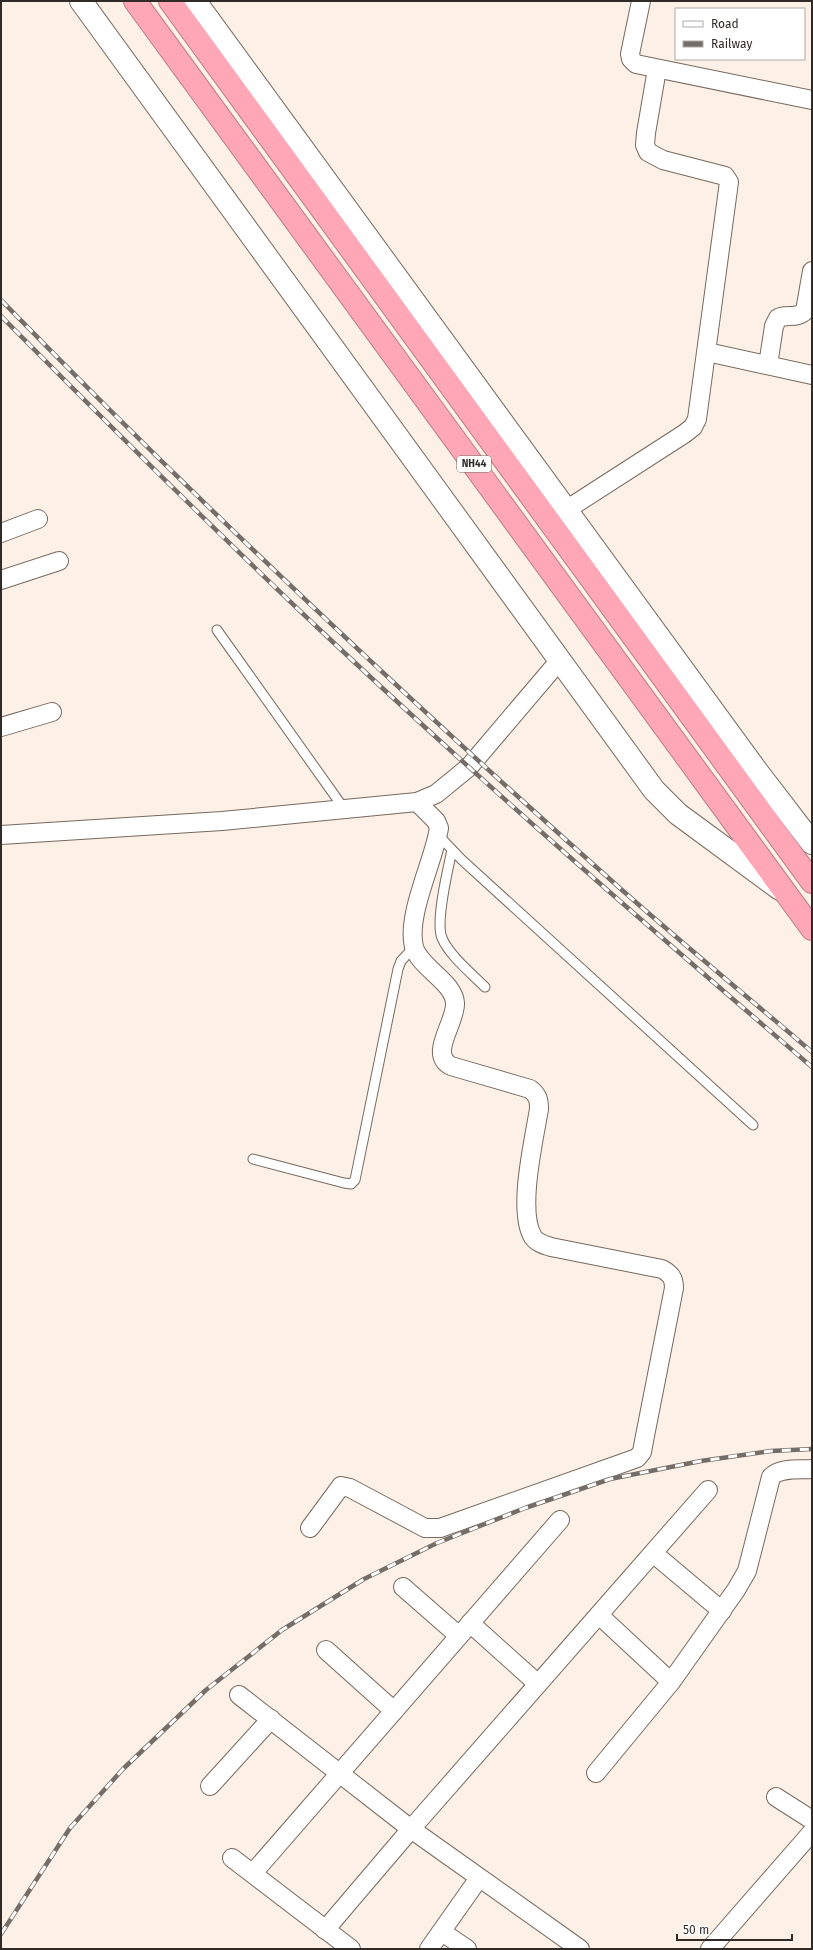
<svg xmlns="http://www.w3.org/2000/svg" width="813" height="1950" viewBox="0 0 813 1950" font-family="'Fira Sans',sans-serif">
<rect width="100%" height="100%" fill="#fdf0e6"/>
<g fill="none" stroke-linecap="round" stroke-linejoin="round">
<g stroke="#77695e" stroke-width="11">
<g id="lane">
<polyline points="217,630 345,810"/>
<polyline points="438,835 462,860 753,1125"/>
<path d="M452 850C448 869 435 922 442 938 449 955 472 974 485 987"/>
<polyline points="253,1159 344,1183 351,1184 355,1180 398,969 401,961 414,947"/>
</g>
</g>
<g stroke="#77695e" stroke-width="20">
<g id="street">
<polyline points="641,1 630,54 631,59 636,64 812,100"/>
<polyline points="707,352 812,375"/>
<path d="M768 365 774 326 778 318C787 314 797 319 805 311L812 271"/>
<polyline points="566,510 684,434 693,427 697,419 729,182 725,176 663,160 648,152 645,145 646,133 657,69"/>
<polyline points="1,533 38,519"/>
<polyline points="1,580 59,561"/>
<polyline points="1,727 52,712"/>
<polyline points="1,835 222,821 417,802 436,794 469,767 559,661"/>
<path d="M310 1528 341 1486 350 1488 425 1528H440L637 1458 642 1452 644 1441 674 1288C674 1278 671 1274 662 1269L551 1247C545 1245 537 1243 533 1237 517 1211 534 1140 539 1109 539 1100 538 1095 530 1089L451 1066C428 1054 456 1023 455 1003 454 982 419 967 414 947 406 915 434 861 439 828L436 821 417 802"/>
<polyline points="653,1553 722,1611"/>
<polyline points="403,1587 459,1636"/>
<polyline points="470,1623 538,1684"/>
<polyline points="326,1650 394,1711"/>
<path d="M671 1682 736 1590 747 1571 771 1477C780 1467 799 1470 812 1469"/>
<polyline points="239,1695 411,1829 325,1930"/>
<polyline points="596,1773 671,1682 599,1615"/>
<polyline points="210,1786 271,1719"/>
<polyline points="776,1797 812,1820"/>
<polyline points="232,1858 351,1949"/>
<polyline points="253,1873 560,1520"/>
<polyline points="442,1932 467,1949"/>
<polyline points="429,1949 479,1878"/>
<polyline points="580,1949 411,1829 708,1490"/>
<polyline points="710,1949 812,1832"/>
</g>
</g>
<g stroke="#77695e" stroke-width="24">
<g id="secondary">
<polyline points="81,1 654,790 678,814 780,889"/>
<polyline points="195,1 756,770 812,843"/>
</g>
</g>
<g stroke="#b77c85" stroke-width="24">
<g id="highway">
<polyline points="135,1 812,929"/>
<polyline points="170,1 812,882"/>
</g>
</g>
<use href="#lane" stroke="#fff" stroke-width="9"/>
<use href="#street" stroke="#fff" stroke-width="18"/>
<use href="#secondary" stroke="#fff" stroke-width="22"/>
<use href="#highway" stroke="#ffa7b7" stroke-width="22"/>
<g stroke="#756d67" stroke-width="4.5">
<g id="rail">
<path d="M1 300C200 504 408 700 622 890 684 945 749 998 812 1052"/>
<path d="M1 316C105 421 210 526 318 628 478 779 645 924 812 1067"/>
<polyline points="1,1934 70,1828 123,1769 206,1690 282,1630 364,1579 437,1543 525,1508 610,1479 701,1461 771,1451 812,1449"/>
</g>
</g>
<use href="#rail" stroke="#fff" stroke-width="3" stroke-dasharray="9" stroke-linecap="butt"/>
</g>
<g text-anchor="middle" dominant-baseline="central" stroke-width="3" stroke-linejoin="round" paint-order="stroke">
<rect fill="#fff" stroke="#6f6b68" stroke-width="1" x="457" y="456" width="34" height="16" rx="3"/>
<g font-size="10" font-weight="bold" fill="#312b27">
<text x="474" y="464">NH44</text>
</g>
</g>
<rect width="813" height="1950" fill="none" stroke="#312b27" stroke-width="4"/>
<rect x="675" y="8" width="130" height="52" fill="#ffffff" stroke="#adaaa9"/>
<rect x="683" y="21" width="20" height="6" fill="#ffffff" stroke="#adaaa9"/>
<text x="711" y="28" font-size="12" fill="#312b27">Road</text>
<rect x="683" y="41" width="20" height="6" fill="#756d67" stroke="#adaaa9"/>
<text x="711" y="48" font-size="12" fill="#312b27">Railway</text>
<path d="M677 1934v6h115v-6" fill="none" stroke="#312b27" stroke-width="2"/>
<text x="683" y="1934" font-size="12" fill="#312b27" stroke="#ffffff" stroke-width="3" paint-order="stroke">50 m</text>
</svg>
